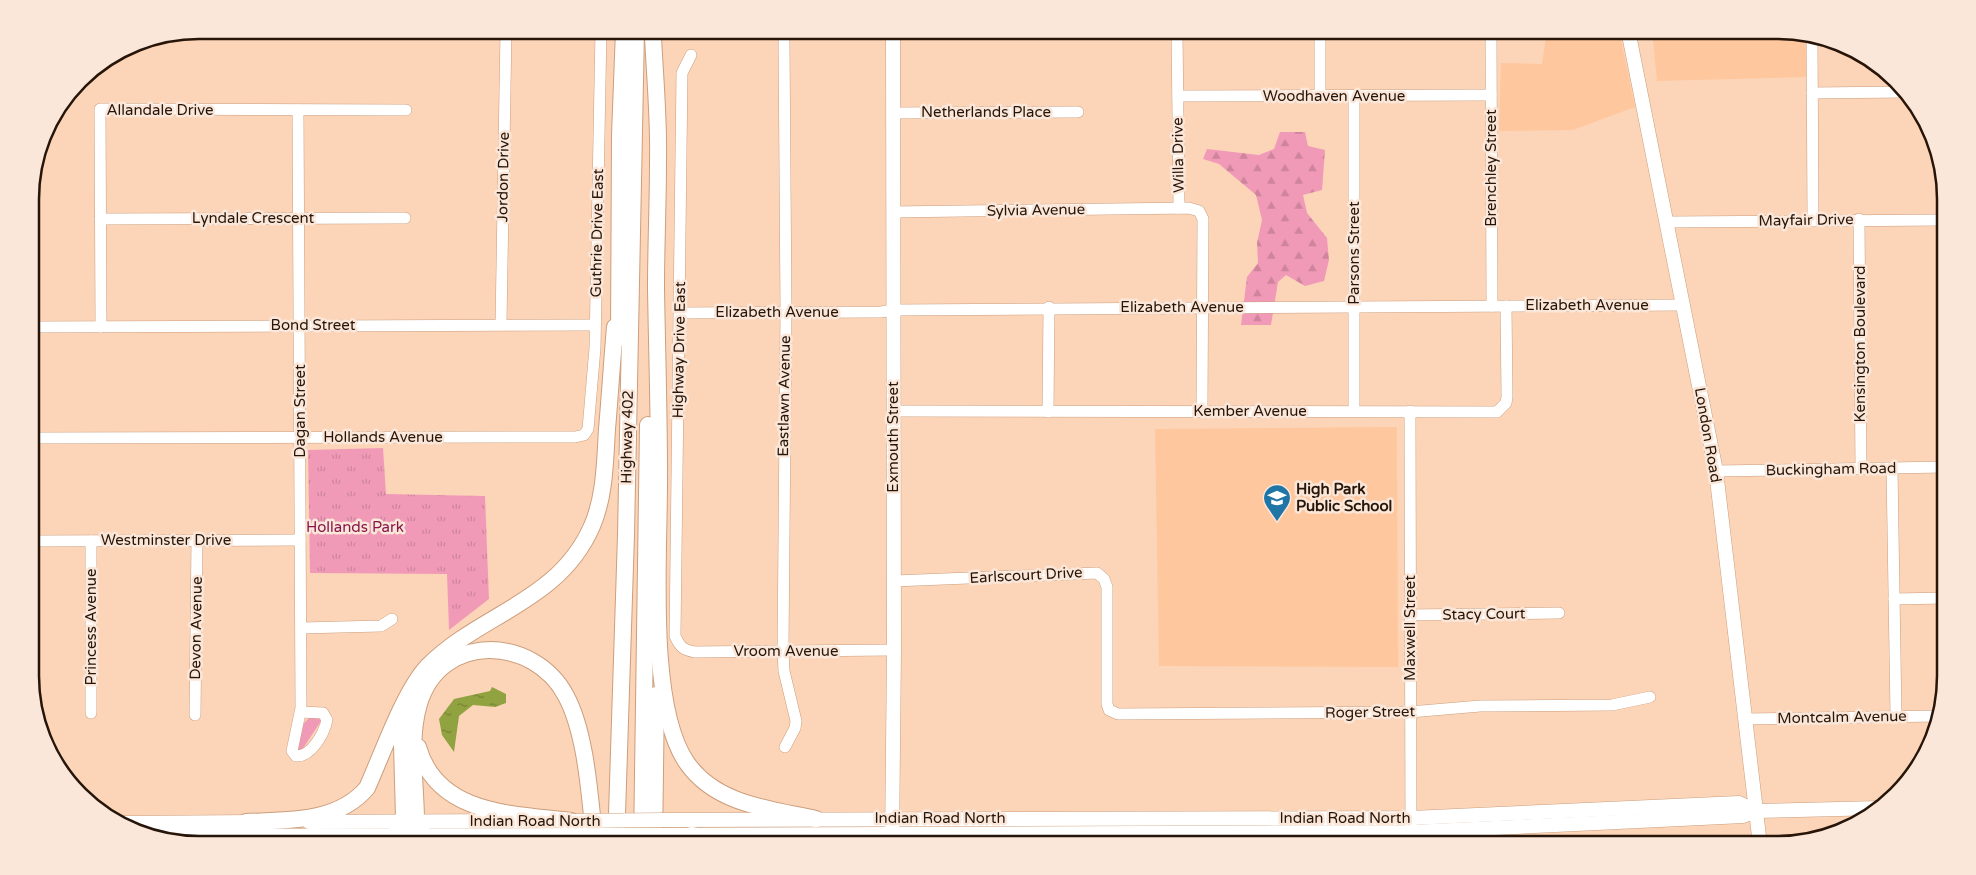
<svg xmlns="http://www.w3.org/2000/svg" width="1976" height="875" viewBox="0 0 1976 875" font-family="'Varela Round',sans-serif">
<defs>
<pattern id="forest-firs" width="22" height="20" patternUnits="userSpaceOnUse" patternTransform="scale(1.25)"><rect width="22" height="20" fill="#f19ab8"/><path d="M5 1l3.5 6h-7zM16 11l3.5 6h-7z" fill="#ce849d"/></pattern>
<pattern id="park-tufts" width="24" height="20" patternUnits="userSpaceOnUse" patternTransform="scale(1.25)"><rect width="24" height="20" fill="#f19ab8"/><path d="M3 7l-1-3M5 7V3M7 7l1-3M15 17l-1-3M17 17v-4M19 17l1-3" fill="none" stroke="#ce849d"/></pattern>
<pattern id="water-ripples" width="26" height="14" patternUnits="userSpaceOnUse" patternTransform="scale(1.25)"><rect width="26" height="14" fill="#91a241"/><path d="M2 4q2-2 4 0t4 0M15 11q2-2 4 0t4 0" fill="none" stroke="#768334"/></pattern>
</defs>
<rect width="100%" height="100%" fill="#fcd5b9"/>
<g fill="#fec79e">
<polygon points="1547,30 1619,30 1635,107 1573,130 1499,131 1501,63 1542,64"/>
<polygon points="1652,30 1778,30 1806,36 1807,77 1657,81"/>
<polygon points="1397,427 1398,667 1159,666 1155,429"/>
</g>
<polygon fill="#f19ab8" points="310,717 318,717 321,721 300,753 296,747 304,723"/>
<polygon fill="url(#forest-firs)" points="1280,132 1305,132 1308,146 1325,150 1322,190 1303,195 1307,213 1327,238 1329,260 1324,281 1305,286 1286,275 1278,282 1271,325 1241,325 1247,277 1258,263 1257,243 1262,220 1256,195 1219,164 1203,159 1207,149 1259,155 1274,149"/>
<polygon fill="url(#park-tufts)" points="383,448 386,494 485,496 489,599 449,630 447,574 310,573 308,450"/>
<polygon fill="url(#water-ripples)" points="492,687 506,694 506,703 495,707 473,705 459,716 454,752 442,735 439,719 454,699 490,691"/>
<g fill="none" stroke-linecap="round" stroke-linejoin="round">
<g stroke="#cc9e7c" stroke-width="12">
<g id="minor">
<polyline points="1177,30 1179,208"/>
<polyline points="1320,30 1320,96"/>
<polyline points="1491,30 1492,306"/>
<polyline points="1812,37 1813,219"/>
<polyline points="784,41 786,312 783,650 784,671 796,721 795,728 785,747"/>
<path d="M691 55 682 73 675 636C680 647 683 650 695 652L894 650"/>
<polyline points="1812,93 1906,92"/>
<polyline points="1178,96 1491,95"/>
<path d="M298 110 301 708 292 751 296 756C311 757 324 734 327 720L323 713 300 712"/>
<polyline points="894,113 1078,112"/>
<polyline points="893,212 1189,208 1199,211 1203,219 1202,411"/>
<polyline points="100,219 405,218"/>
<polyline points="1859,219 1861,469"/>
<polyline points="1668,222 1945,220"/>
<polyline points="680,313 881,312 894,310 1684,305"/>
<polyline points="501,324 506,30"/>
<polyline points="31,327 595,325"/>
<polyline points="101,327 100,109 406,110"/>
<polyline points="893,411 1497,412 1506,403 1507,397 1506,306"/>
<polyline points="1354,411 1354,96"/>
<polyline points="1410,411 1411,845"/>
<polyline points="1048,412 1049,307"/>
<polyline points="31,438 575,437 584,435 588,429 595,348 601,30"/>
<polyline points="1892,468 1896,716"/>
<polyline points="1716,471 1945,467"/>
<polyline points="31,541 300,540"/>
<polyline points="91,541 91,713"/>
<polyline points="894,581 1097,573 1104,579 1107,587 1107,704 1109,710 1118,714 1410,712 1480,706 1612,705 1650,697"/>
<polyline points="1894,599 1946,598"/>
<polyline points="1410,615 1559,613"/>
<polyline points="301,628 381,626 392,619"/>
<polyline points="195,715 197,540"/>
<polyline points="1745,719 1938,716"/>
</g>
</g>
<g stroke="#cc9e7c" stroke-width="15">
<g id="major">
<polyline points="1628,30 1716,471 1760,845"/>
<polyline points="663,820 1411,818 1739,803 1756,811"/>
<polyline points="309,822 522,821"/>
<polyline points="122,823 255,822"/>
<polyline points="662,835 1411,832 1743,816 1756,811 1880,808"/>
<polyline points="154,836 570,835"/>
<polyline points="892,845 894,650 893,30"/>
</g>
</g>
<g stroke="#cc9e7c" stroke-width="18">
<g id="highway">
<path d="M653 37C655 78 659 120 658 161 658 203 656 246 656 288 657 350 659 412 659 473 660 546 646 705 687 763 716 805 771 809 816 819"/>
<polyline points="619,338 620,135 624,30"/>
<polyline points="404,714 402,745 404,817 408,824 425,835"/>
<path d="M418 747C437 815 513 814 571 821"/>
<path d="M246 822C288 820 337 823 367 788 382 755 404 691 428 666 481 613 559 602 592 526 605 496 605 461 607 429 610 395 612 361 615 327"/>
<path d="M394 835 408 830 416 821C416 784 408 741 419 704 440 632 534 635 566 696 587 735 590 801 595 845"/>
<polyline points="691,835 751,845"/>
<polyline points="616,845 626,535 636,30"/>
<polyline points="642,845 648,425"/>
<polyline points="654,845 656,695"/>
</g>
</g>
<use href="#minor" stroke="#fff" stroke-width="11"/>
<use href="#major" stroke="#fff" stroke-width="14"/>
<use href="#highway" stroke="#fff" stroke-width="16"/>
<g stroke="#cc9e7c" stroke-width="15" stroke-linecap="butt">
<g id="major-bridge">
<polyline points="571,821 663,820"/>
<polyline points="570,835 662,835"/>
</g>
</g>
<use href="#major-bridge" stroke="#fff" stroke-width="14"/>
</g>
<defs>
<g id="school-pin" transform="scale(1.4375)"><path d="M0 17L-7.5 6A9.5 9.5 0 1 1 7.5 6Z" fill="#1f76a6" stroke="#fbe7d9"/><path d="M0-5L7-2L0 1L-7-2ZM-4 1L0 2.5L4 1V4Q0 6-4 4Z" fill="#fff"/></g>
</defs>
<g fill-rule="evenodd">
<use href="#school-pin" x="1277" y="498"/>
</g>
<g text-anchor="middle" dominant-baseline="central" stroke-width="5" stroke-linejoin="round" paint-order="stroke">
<g font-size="15" fill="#261508" stroke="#fbe7d9">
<text x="1334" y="96">Woodhaven Avenue</text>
<text x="160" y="110">Allandale Drive</text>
<text x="986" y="112">Netherlands Place</text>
<text transform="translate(1178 155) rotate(-91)">Willa Drive</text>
<text transform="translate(1491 168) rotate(-90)">Brenchley Street</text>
<text transform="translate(503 177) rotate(-89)">Jordon Drive</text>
<text transform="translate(1036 210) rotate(-1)">Sylvia Avenue</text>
<text x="253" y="218">Lyndale Crescent</text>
<text transform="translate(1806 220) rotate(-1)">Mayfair Drive</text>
<text transform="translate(597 233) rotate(-89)">Guthrie Drive East</text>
<text transform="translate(1354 253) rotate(-90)">Parsons Street</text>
<text x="1587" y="305">Elizabeth Avenue</text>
<text x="1182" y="307">Elizabeth Avenue</text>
<text x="777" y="312">Elizabeth Avenue</text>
<text x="313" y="325">Bond Street</text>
<text transform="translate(1860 344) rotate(-90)">Kensington Boulevard</text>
<text transform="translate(679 350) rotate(-89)">Highway Drive East</text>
<text transform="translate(784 396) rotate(-89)">Eastlawn Avenue</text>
<text transform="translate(300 411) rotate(-90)">Dagan Street</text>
<text x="1250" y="411">Kember Avenue</text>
<text transform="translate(1708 435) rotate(80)">London Road</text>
<text x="383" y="437">Hollands Avenue</text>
<text transform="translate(627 437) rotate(-89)">Highway 402</text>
<text transform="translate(893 437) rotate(-90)">Exmouth Street</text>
<text transform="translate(1831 469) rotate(-1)">Buckingham Road</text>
<text x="166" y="540">Westminster Drive</text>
<text transform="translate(1026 575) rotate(-3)">Earlscourt Drive</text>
<text transform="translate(1484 614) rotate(-1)">Stacy Court</text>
<text transform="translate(91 627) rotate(-90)">Princess Avenue</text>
<text transform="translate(196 628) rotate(-89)">Devon Avenue</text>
<text transform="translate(1410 628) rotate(-90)">Maxwell Street</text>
<text x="786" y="651">Vroom Avenue</text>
<text transform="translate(1370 712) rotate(-1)">Roger Street</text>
<text transform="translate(1842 717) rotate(-1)">Montcalm Avenue</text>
<text x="940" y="818">Indian Road North</text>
<text x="1345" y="818">Indian Road North</text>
<text x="535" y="821">Indian Road North</text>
</g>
<g font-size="15" font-weight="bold" fill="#261508" stroke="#fbe7d9" text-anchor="start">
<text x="1296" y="489">High Park<tspan x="1296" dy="17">Public School</tspan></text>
</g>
<g font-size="15" fill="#88154c" stroke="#fbe7d9">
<text x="355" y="527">Hollands Park</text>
</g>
</g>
<path d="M0 0H1976V875H0ZM199 39H1777A160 160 0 0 1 1937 199V676A160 160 0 0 1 1777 836H199A160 160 0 0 1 39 676V199A160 160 0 0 1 199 39Z" fill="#fbe7d9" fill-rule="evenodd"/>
<path fill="none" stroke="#261508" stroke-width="2.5" d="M199 39H1777A160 160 0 0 1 1937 199V676A160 160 0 0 1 1777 836H199A160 160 0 0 1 39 676V199A160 160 0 0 1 199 39Z"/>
</svg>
